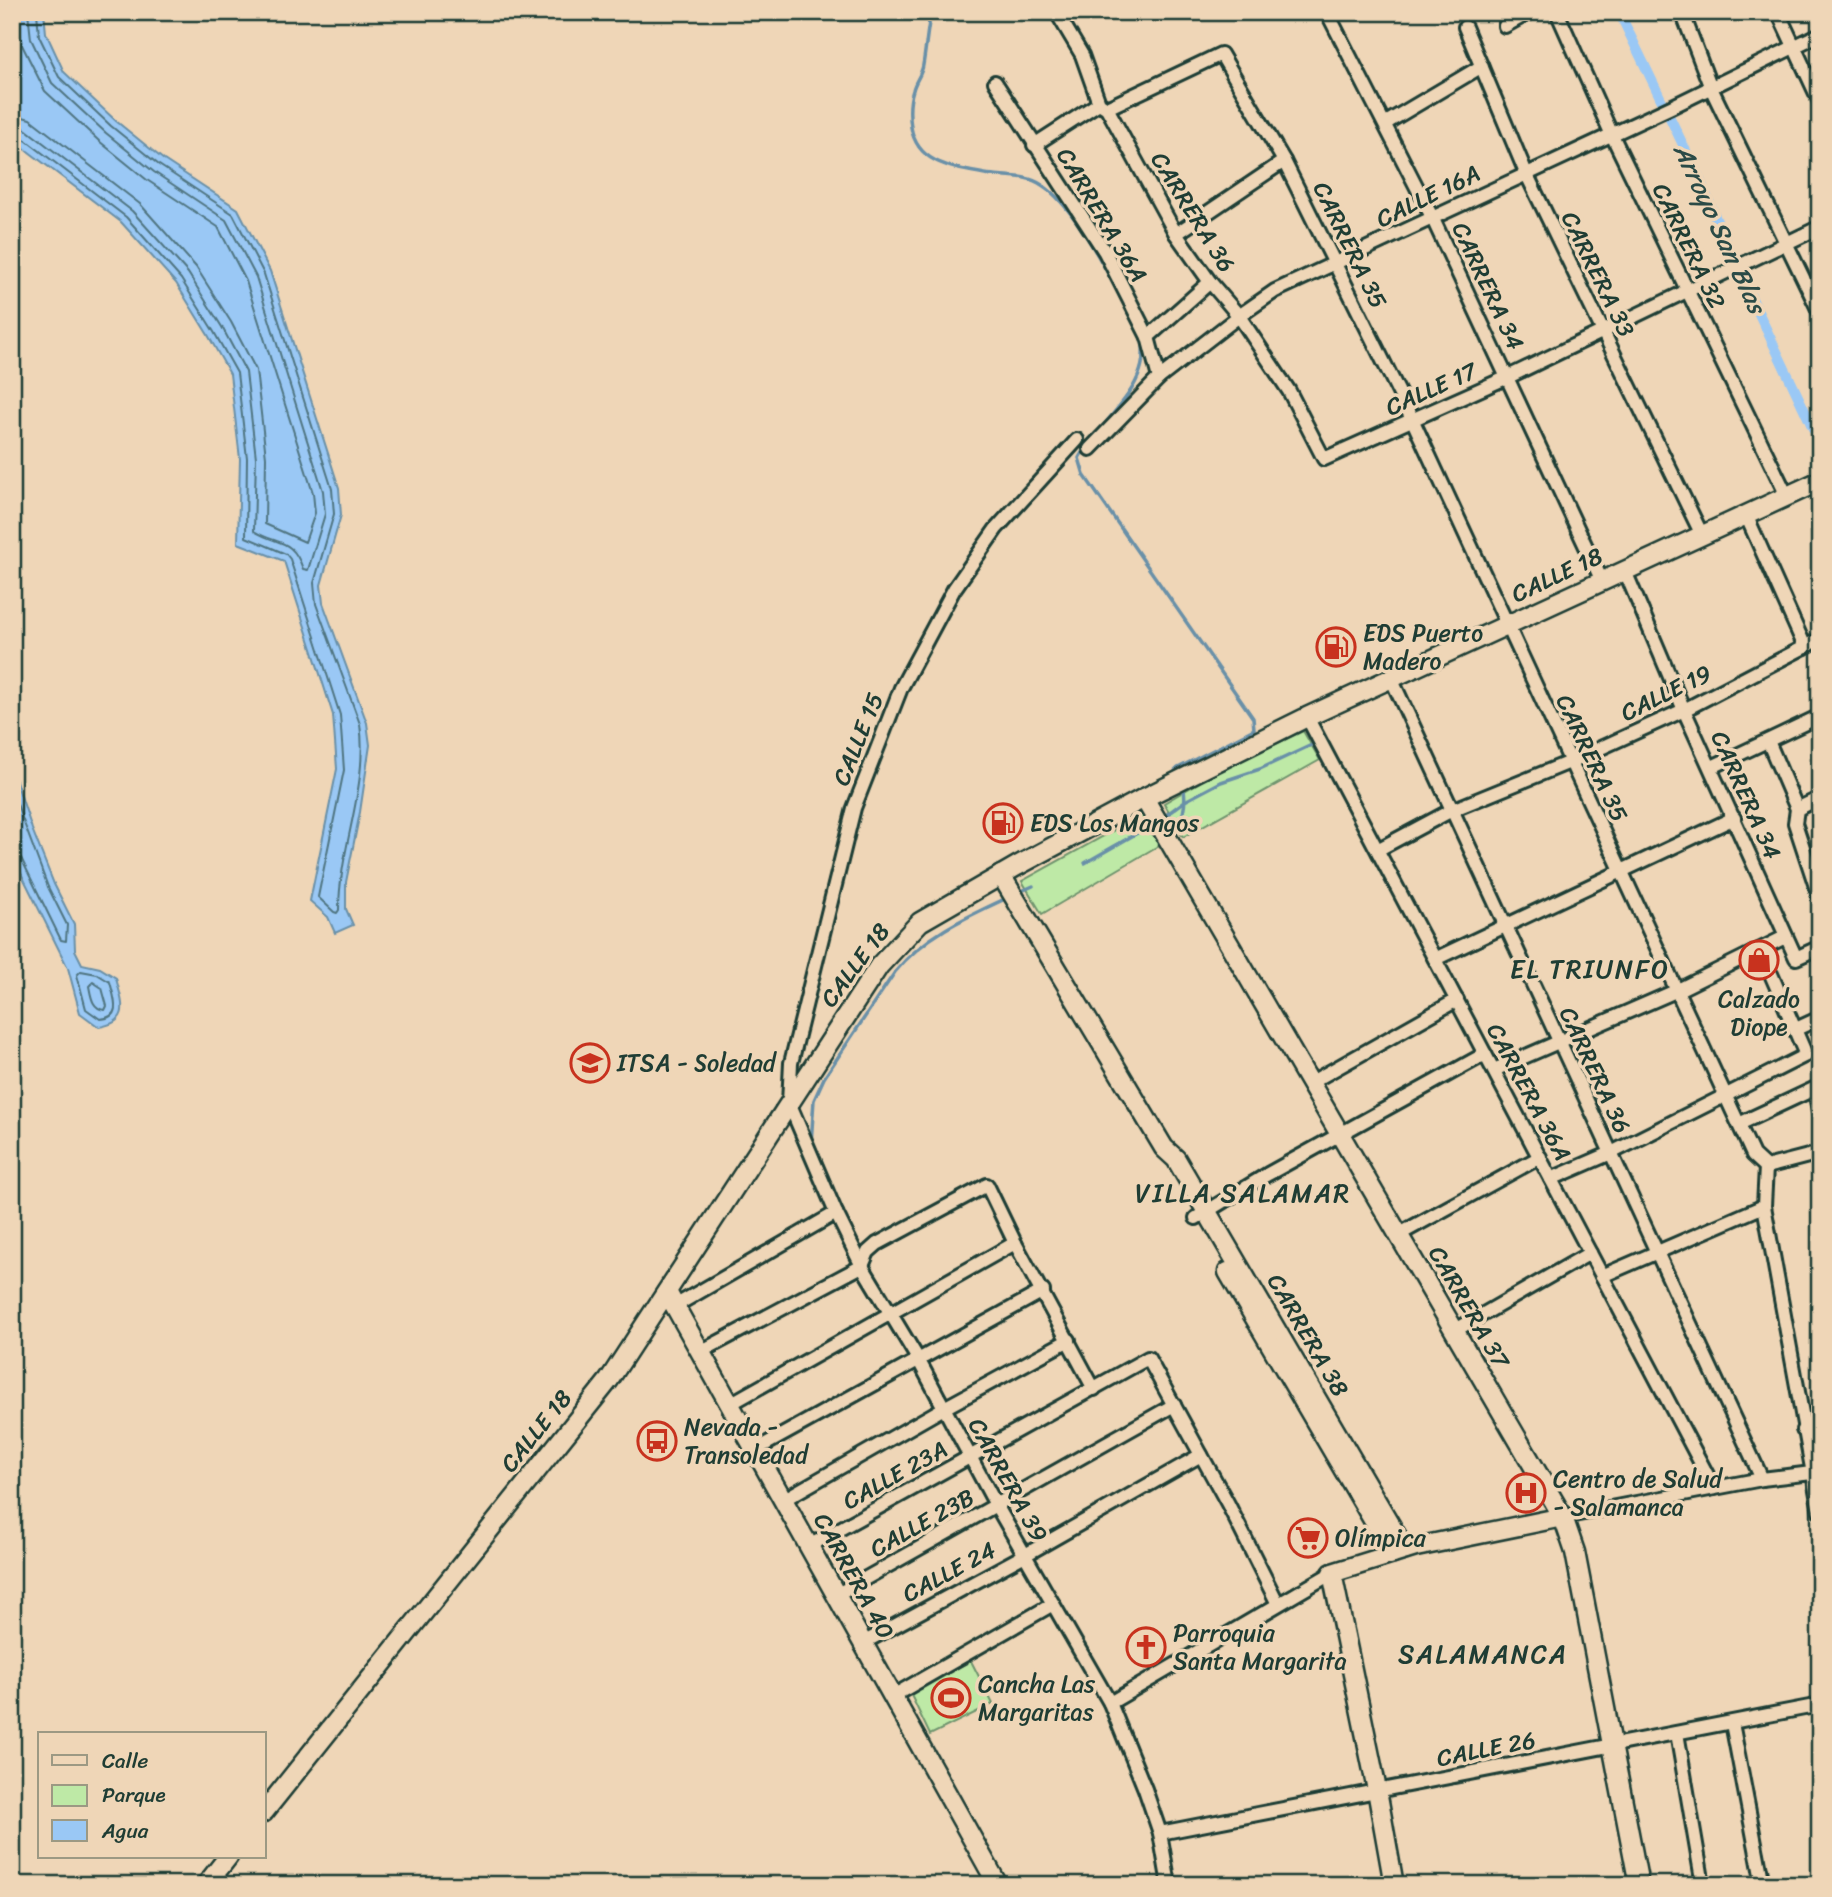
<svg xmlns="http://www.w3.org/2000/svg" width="1832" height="1897" viewBox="0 0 1832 1897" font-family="Sriracha,sans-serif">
<rect width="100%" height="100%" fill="#efd6b7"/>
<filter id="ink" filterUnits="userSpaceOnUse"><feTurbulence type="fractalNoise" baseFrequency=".0143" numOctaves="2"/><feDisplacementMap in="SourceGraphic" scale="14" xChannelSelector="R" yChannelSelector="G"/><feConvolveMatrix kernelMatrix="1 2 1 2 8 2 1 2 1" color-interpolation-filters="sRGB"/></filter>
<g filter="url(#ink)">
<g fill="#bee9a6" stroke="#6e936d" stroke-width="2">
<polygon points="1303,731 1320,760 1183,837 1164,803 1219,771"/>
<polygon points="1145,813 1163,843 1042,914 1022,881"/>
<polygon points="971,1661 993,1704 930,1735 909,1691"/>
</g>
<g fill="#9ac8f5" stroke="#6990a8" stroke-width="2">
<polygon points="12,12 44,12 46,33 64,72 116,121 164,160 238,209 270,271 339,488 341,515 321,585 323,603 367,723 370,745 360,812 346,882 346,909 353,925 335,933 328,917 310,901 337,769 333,715 284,561 238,543 240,459 230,374 208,335 176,283 121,222 12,139"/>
<path d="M12 769 32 829 54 884 74 924 75 950 82 964 100 968 116 978C122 1003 132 1022 99 1027L80 1013 68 968 12 855Z"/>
</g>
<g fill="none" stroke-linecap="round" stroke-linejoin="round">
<g stroke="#507581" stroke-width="2">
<polyline points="12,114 30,119 140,204 196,267 231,322 256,370 266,457 265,524 305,542 315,513 313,493 246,281 218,227 147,180 99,141 45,91 21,43 18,12"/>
<path d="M12 125 24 128 132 211 188 273 222 327 246 372 256 458 254 531C278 546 292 537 303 569L308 570 325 514 323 491 256 277 226 220 154 172 106 133 52 83 31 39 28 12"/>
<path d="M12 134 19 135 126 217 181 279 214 332 237 373 247 458 246 537 286 554 290 559 340 715 344 770 318 897 334 912 337 913 339 910C339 848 369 786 360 724L316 604 314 583 334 514 332 489 264 274 233 214 159 165 111 126 59 77 39 36 37 12"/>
<polyline points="12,791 48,887 67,925 66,941 61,940 21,858 12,854"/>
<path d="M81 971 97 974 110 982C114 998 123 1018 100 1019L86 1009 77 975Z"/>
<path d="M93 982 102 988 107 1006 105 1010C92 1009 91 996 89 986Z"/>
</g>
<g stroke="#6990a8" stroke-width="3.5">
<path d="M931 12C927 30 926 48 923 65 922 74 915 81 913 90 909 102 909 114 911 127 917 164 953 168 985 174 1003 177 1027 174 1042 185 1075 206 1107 273 1127 308"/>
<path d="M1091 440C1115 409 1153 379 1141 336"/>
<polyline points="1086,446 1079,458 1084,475 1253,718 1254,729 1178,768 1175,771 1177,776"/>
<polyline points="1162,818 1185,801 1221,782 1260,769 1318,742"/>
<path d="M1173 838C1182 821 1188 804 1183 785"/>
<polyline points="1085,863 1153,824"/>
<polyline points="1017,893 1033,886"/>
<polyline points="12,1006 13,1006"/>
<path d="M811 1144 814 1100 824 1078 895 972C924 936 966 917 1007 898"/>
</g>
<polyline stroke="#9ac8f5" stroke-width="10" points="1619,12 1699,178 1728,248 1820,443"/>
<g stroke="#1f3d34" stroke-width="18">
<g id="street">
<polyline points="1327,12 1432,217 1602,581"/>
<polyline points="1557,12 1612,135 1787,496"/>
<polyline points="1682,12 1711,88 1820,313"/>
<polyline points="1778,12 1820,102"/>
<polyline points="1060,18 1082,55 1099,103 1107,108 1176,234 1210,282 1239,316 1289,391 1324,459 1508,377 1820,227"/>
<polyline points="1505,26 1530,12"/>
<polyline points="1465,27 1526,173 1702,535"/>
<polyline points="995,82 1105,252 1148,337 1159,378"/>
<polyline points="1107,108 1221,54 1284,161 1413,421 1753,1155 1766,1167"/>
<polyline points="1386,123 1482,66"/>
<polyline points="1034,145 1099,103"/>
<polyline points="1176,234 1284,161"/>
<polyline points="1148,337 1210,282"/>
<polyline points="1077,440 996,529 954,589 901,688 854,808 791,1063 789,1103 836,1213 862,1266 918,1359 996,1505 1110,1703 1145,1789 1160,1833 1169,1885"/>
<polyline points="1090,449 1159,378 1239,316 1275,291 1671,107 1820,34"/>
<polyline points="1746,515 1805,647"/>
<polyline points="1625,571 1684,710 1796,958 1820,947"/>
<polyline points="1391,678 1762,1479"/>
<polyline points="1307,717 1714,1488"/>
<polyline points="1768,741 1797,809 1795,823 1820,899"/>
<polyline points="1712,767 1820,716"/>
<polyline points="1797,809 1820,798"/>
<polyline points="1379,853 1379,849 1452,810 1570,762 1684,710 1820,639"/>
<polyline points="1435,959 1734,818"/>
<polyline points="1796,1029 1820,1018"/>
<polyline points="1494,1070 1678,990 1785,937"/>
<polyline points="1310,1083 1457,1000"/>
<polyline points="1815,1089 1820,1117"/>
<polyline points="1739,1124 1820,1086"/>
<polyline points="1766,1167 1764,1206 1820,1512"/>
<polyline points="1766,1167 1820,1153"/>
<polyline points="1551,1179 1611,1153 1806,1055 1771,974"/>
<polyline points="1196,1218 1268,1174 1485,1054"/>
<polyline points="1398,1235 1540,1157"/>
<polyline points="1602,1276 1764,1206"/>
<polyline points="675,1306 836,1213"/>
<polyline points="1454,1331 1590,1253"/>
<polyline points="700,1352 862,1266 868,1252 877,1244 987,1185 1015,1243 1094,1389"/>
<polyline points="730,1404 1015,1243"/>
<polyline points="1803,1430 1820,1427"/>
<polyline points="755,1450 1043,1291"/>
<polyline points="783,1500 944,1408 1069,1340"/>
<polyline points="1563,1517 1762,1479 1812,1473"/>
<polyline points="809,1546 1148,1358 1228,1504 1278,1604"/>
<polyline points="836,1595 1174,1405"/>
<polyline points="863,1643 1025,1555 1201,1455"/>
<polyline points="893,1696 1053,1604"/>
<polyline points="1110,1703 1332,1573"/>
<polyline points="1732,1723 1763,1885"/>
<polyline points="1677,1733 1703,1885"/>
<polyline points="1160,1833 1820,1705"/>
</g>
</g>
<g stroke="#1f3d34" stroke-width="23">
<g id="secondary">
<polyline points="1144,798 1563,1517 1575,1552 1639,1885"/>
<polyline points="1001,875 1164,1148 1176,1159 1405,1550"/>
<polyline points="1228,1272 1393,1554"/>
<polyline points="667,1292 998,1885"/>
<polyline points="264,1812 609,1380 879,966 920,922 1017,866 1144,798 1307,717 1820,481"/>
<polyline points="206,1885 228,1857"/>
<polyline points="1394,1885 1377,1790 1332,1573 1416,1547 1563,1517"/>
</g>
</g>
<use href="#street" stroke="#efd6b7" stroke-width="12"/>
<use href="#secondary" stroke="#efd6b7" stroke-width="18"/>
</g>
</g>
<defs>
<g id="fuel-ring" transform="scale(2.0125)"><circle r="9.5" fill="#efd6b7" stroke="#c8321e" stroke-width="1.5"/><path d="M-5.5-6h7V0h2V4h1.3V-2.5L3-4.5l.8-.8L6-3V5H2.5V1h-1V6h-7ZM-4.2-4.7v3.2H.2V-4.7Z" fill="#c8321e"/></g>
<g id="shop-ring" transform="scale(2.0125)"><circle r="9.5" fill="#efd6b7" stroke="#c8321e" stroke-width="1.5"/><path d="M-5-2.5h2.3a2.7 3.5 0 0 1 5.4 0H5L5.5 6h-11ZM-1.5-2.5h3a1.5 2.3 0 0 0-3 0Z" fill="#c8321e"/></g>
<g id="university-ring" transform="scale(2.0125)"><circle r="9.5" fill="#efd6b7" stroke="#c8321e" stroke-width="1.5"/><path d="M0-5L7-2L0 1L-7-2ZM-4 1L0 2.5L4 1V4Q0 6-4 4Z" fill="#c8321e"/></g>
<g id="bus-ring" transform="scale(2.0125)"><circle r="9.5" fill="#efd6b7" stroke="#c8321e" stroke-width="1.5"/><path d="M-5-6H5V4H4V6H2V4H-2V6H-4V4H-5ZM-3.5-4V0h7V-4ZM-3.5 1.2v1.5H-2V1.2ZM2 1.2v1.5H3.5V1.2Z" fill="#c8321e"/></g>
<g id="hospital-ring" transform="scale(2.0125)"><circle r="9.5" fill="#efd6b7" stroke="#c8321e" stroke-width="1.5"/><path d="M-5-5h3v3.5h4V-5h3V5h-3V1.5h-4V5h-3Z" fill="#c8321e"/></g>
<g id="supermarket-ring" transform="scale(2.0125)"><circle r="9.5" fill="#efd6b7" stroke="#c8321e" stroke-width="1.5"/><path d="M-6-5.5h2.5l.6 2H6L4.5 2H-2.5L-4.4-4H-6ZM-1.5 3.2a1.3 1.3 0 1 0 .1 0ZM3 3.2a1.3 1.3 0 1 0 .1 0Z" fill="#c8321e"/></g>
<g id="church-ring" transform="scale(2.0125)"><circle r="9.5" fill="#efd6b7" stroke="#c8321e" stroke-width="1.5"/><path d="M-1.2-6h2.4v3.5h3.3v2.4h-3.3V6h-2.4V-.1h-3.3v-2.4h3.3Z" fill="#c8321e"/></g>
<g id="stadium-ring" transform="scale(2.0125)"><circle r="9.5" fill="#efd6b7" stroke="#c8321e" stroke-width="1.5"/><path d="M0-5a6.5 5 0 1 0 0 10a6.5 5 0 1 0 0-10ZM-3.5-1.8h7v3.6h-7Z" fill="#c8321e"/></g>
</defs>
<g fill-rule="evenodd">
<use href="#fuel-ring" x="1336" y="647"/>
<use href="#fuel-ring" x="1003" y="823"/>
<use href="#shop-ring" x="1759" y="960"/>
<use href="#university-ring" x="590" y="1063"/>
<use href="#bus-ring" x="657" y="1441"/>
<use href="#hospital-ring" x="1526" y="1493"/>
<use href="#supermarket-ring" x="1308" y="1538"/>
<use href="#church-ring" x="1146" y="1647"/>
<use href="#stadium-ring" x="951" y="1698"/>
</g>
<g text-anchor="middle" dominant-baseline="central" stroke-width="7" stroke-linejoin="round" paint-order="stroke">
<g font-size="24" fill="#1f3d34" stroke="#efd6b7">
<text transform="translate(1428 196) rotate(-26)">CALLE 16A</text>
<text transform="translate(1193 212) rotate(58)">CARRERA 36</text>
<text transform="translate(1102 215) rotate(59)">CARRERA 36A</text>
<text transform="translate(1350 245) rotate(64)">CARRERA 35</text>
<text transform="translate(1689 246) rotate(64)">CARRERA 32</text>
<text transform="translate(1598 274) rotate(64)">CARRERA 33</text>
<text transform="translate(1488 286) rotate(65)">CARRERA 34</text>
<text transform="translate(1431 389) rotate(-24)">CALLE 17</text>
<text transform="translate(1557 575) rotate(-25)">CALLE 18</text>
<text transform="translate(1666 693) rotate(-26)">CALLE 19</text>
<text transform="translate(858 739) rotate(-68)">CALLE 15</text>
<text transform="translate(1592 758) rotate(65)">CARRERA 35</text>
<text transform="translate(1746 795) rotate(66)">CARRERA 34</text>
<text transform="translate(855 965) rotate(-53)">CALLE 18</text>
<text transform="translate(1595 1070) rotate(65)">CARRERA 36</text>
<text transform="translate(1529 1092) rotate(62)">CARRERA 36A</text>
<text transform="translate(1469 1307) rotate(60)">CARRERA 37</text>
<text transform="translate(1308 1335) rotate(60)">CARRERA 38</text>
<text transform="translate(536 1431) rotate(-51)">CALLE 18</text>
<text transform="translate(895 1475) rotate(-29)">CALLE 23A</text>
<text transform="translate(1008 1480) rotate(61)">CARRERA 39</text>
<text transform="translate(922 1523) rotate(-29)">CALLE 23B</text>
<text transform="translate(949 1572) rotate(-28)">CALLE 24</text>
<text transform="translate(854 1576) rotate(61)">CARRERA 40</text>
<text transform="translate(1486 1749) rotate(-11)">CALLE 26</text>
</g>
<g font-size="24" fill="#1f3d34" stroke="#efd6b7" text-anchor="start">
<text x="1363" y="633">EDS Puerto<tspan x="1363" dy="28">Madero</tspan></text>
<text x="1030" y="823">EDS Los Mangos</text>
<text x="1759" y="999" text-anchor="middle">Calzado<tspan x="1759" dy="28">Diope</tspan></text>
<text x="617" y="1063">ITSA - Soledad</text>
<text x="684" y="1427">Nevada -<tspan x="684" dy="28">Transoledad</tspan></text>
<text x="1553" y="1479">Centro de Salud<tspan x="1553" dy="28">- Salamanca</tspan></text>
<text x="1335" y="1538">Olímpica</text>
<text x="1173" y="1633">Parroquia<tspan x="1173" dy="28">Santa Margarita</tspan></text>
<text x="978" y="1684">Cancha Las<tspan x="978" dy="28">Margaritas</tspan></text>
</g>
<g font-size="26" font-style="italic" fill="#2b4b47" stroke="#efd6b7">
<text transform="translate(1720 228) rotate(65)">Arroyo San Blas</text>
</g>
<g font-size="26" letter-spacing="2" fill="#1f3d34" stroke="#efd6b7">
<text x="1590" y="969">EL TRIUNFO</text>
<text x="1243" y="1193">VILLA SALAMAR</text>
<text x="1483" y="1654">SALAMANCA</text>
</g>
</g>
<rect width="1832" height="1897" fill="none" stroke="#efd6b7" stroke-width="42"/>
<rect x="21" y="21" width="1790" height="1855" fill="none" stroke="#1f3d34" stroke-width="2.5" filter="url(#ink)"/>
<rect x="38" y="1732" width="228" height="126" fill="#efd6b7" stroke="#9c9983" stroke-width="2"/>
<rect x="52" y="1755" width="35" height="10" fill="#efd6b7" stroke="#9c9983" stroke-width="2"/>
<text x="102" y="1768" font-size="21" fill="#1f3d34">Calle</text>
<rect x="52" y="1785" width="35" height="21" fill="#bee9a6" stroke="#9c9983" stroke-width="2"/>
<text x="102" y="1802" font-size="21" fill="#1f3d34">Parque</text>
<rect x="52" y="1820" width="35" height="21" fill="#9ac8f5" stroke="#9c9983" stroke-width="2"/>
<text x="102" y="1838" font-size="21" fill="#1f3d34">Agua</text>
</svg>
